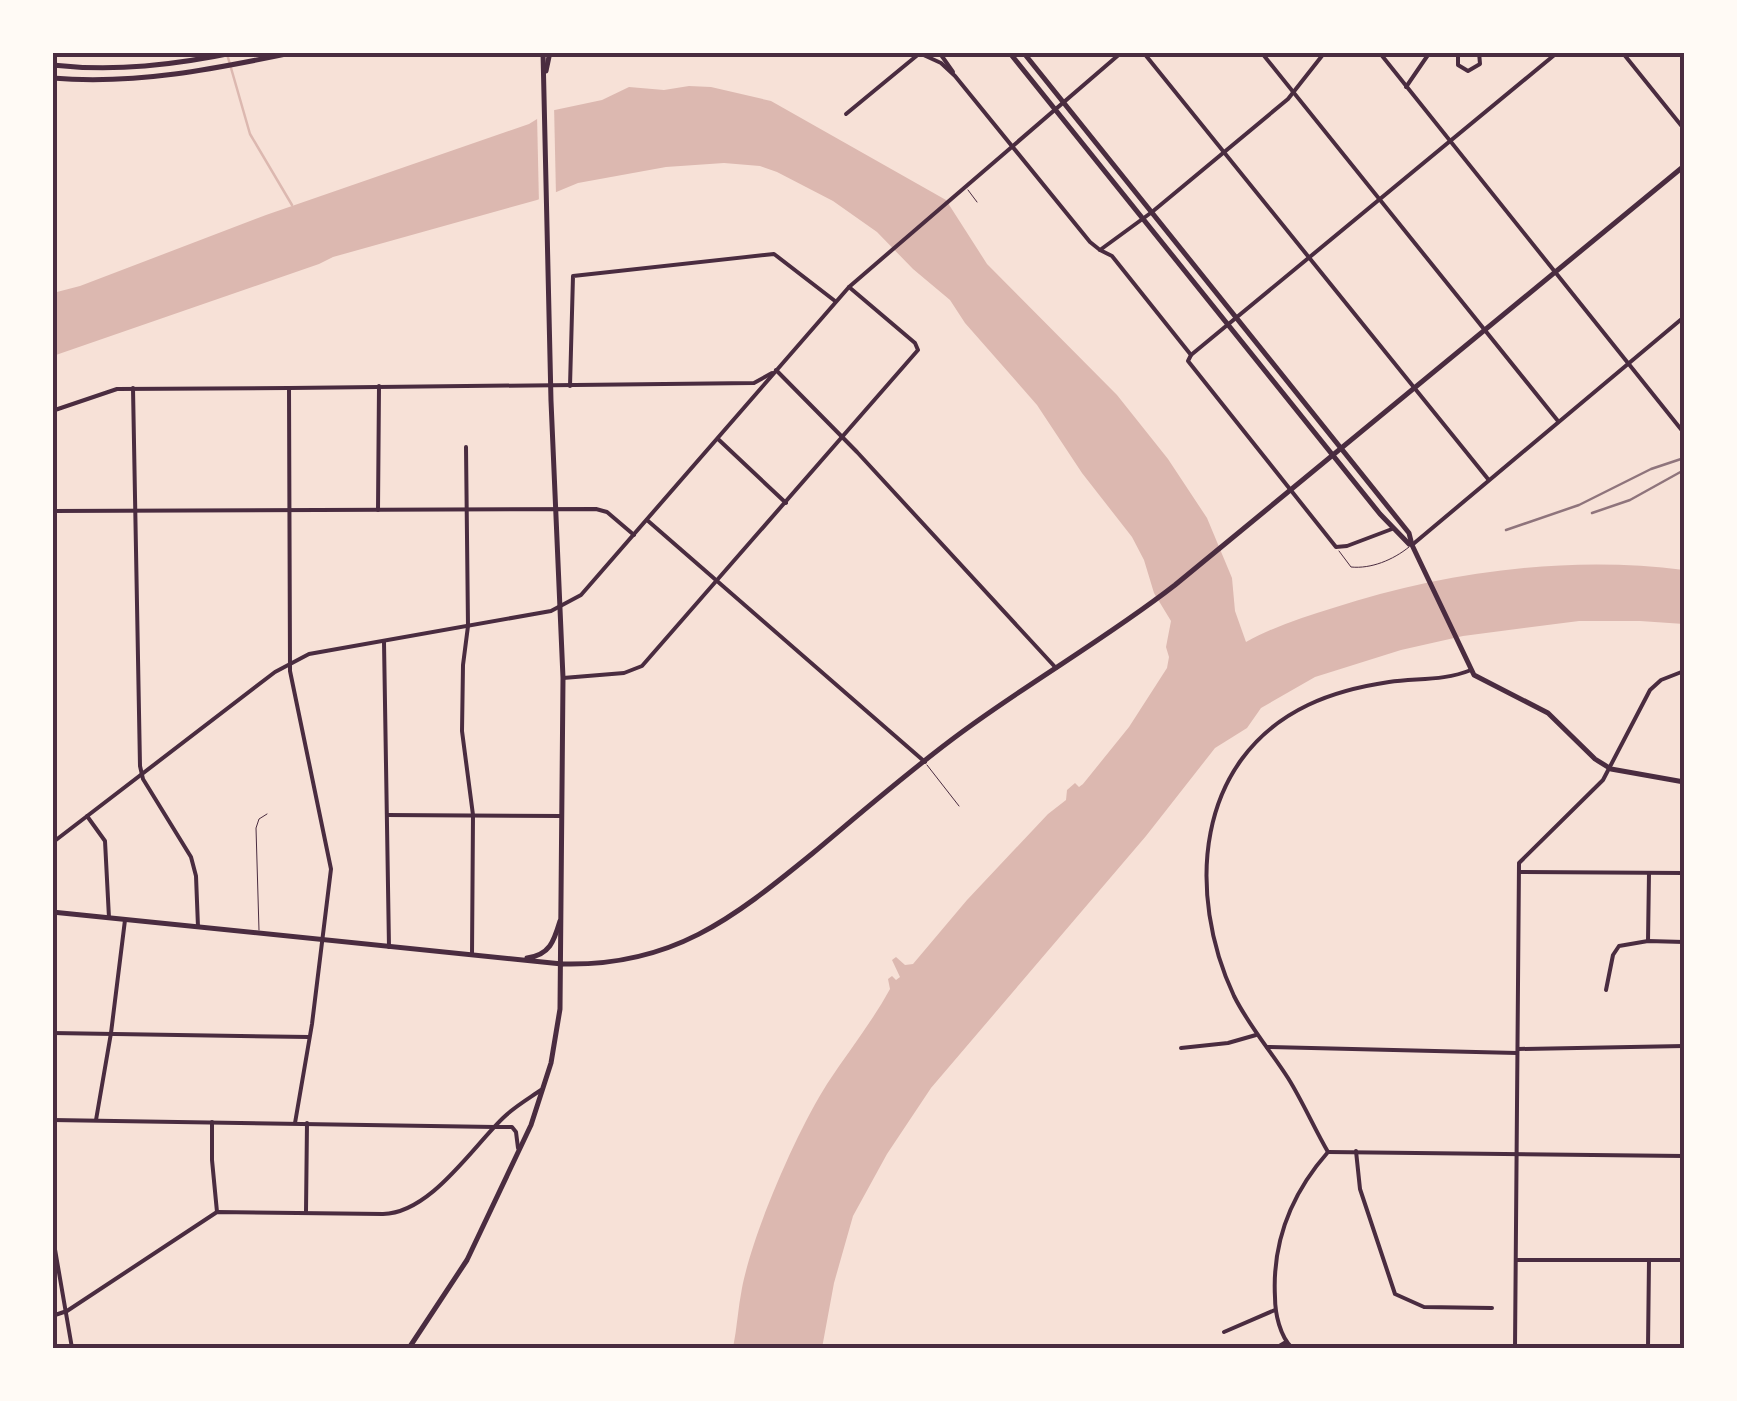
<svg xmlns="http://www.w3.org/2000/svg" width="1737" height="1401" viewBox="0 0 1737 1401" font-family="'Fira Sans',sans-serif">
<rect width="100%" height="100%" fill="#f7e1d7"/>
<path fill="#dcb8b0" d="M689 86 711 87 771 101 946 200 987 264 1117 395 1168 459 1207 518 1232 578 1235 611 1246 642C1273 627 1303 617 1333 608 1445 572 1567 555 1684 570V624L1640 621H1579L1463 636 1401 650 1315 677 1261 708 1247 728 1215 748 1146 836 931 1088 887 1154 853 1216 834 1283 822 1348H733C737 1328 738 1308 742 1288 753 1232 796 1133 827 1084 848 1052 872 1022 890 989L888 979 892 976 896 980 900 977 892 960 896 957 905 965 913 964 967 900 1048 814 1066 800 1067 790 1075 783 1079 787 1083 784 1129 727 1167 668 1169 657 1166 647 1171 621 1154 593 1144 560 1132 537 1082 473 1037 405 965 323 950 300 913 269 877 232 833 201 777 172 760 166 724 163 666 167 578 183 537 200 333 257 319 264 53 356V293L80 286 266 215 529 124 550 111 602 100 629 87 664 90Z"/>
<polygon fill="#f7e1d7" points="554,105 556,196 539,204 537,114"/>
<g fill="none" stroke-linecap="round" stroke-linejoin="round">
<polyline stroke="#dcb8b0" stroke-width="2.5" points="227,54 250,134 292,205"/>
<g stroke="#4a2c40" stroke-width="1">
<polyline points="968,190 977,202"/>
<path d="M1339 551 1351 567C1371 569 1393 560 1409 547"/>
<polyline points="927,765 959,806"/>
<polyline points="259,930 256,828 259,819 267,814"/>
</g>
<g stroke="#4a2c40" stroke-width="4">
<polyline points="1458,52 1458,65 1468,71 1480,64 1479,52"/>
<polyline points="1406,87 1430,52"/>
<polyline points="846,114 920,53"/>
<polyline points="1100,250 1112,256 1191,355 1188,361 1336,547 1347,546 1392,529"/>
<polyline points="570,386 573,276 774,254 835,301"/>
<polyline points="133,388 140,766 143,779 191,857 196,876 198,927"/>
<polyline points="52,411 117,389 289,388"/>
<polyline points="718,439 786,503"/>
<polyline points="466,447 468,626 463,665 462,731 473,815 472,955"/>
<polyline points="378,510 379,386"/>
<polyline points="52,511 596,509 607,512 634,535"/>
<polyline points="647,520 925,762"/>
<polyline points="384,642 389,947"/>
<polyline points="563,678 624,673 642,666 918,350 915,343 849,287"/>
<polyline points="387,815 562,816"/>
<polyline points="87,816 105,841 109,918"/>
<polyline points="1519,872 1684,873"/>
<polyline points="1648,941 1649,873"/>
<polyline points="1606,990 1613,955 1619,946 1648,941 1684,942"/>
<polyline points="52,1033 309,1037"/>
<polyline points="1267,1047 1517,1053"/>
<polyline points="1181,1048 1228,1043 1256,1035"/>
<polyline points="1518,1049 1684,1046"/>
<polyline points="52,1120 495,1127"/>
<polyline points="96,1120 111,1033 125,920"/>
<polyline points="212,1122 212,1160 217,1212"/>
<polyline points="1356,1151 1360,1189 1395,1294 1424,1307 1492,1308"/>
<path d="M1328 1152C1314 1128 1303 1102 1288 1078 1270 1050 1249 1026 1234 996 1186 893 1195 759 1308 705 1333 693 1362 686 1389 682 1417 678 1444 681 1471 670"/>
<polyline points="1328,1152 1684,1156"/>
<polyline points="306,1211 307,1123"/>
<polyline points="52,1232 72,1348"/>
<polyline points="1517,1260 1684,1260"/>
<polyline points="1224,1332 1275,1310"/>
<polyline points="1276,1348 1286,1342"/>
<path d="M1292 1348C1280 1336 1275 1314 1275 1297 1272 1241 1291 1194 1328 1152"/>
<polyline points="1515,1348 1519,863 1603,780 1650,690 1661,680 1684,671"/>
<polyline points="1648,1348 1649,1260"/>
</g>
<g stroke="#4a2c40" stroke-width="4">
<polyline points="917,52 941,63 955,76 1090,242 1100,250 1152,212 1288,99 1325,52"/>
<polyline points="939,52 953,72"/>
<polyline points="1143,52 1488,479"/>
<polyline points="1261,52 1558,421"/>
<polyline points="1379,52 1684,433"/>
<polyline points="1622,52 1684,129"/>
<polyline points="1191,355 1558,52"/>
<polyline points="776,370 857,452 1056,668"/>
<polyline points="1412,545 1684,317"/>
<polyline points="52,843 275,672 309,654 551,611 581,595 849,287 1122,52"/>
<polyline points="295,1123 312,1024 331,869 290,671 289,388 754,383 772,373"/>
<polyline points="495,1127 512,1127 516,1132 518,1148"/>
<path d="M52 1316 67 1311 217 1212 383 1214C430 1213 471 1149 503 1118 514 1107 528 1099 541 1090"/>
</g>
<g stroke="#4a2c40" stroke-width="5">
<polyline points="1009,52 1380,514 1409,544"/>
<polyline points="1023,52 1409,533 1412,545 1474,675 1548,713 1595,759 1611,769 1684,782"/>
<path d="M52 65C115 72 175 65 237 52"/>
<path d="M52 78C137 85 214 69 296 52"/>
<path d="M562 964C672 967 732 919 813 853 862 812 910 770 962 732 1031 681 1107 638 1175 585L1684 166"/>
</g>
<g stroke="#4a2c40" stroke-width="5">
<polyline points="546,71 550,52"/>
<polyline points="52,912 562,964"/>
<path d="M527 958C550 955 554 941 560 921"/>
<polyline points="409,1348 467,1260 531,1125 551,1063 560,1009 563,678 551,401 543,52"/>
</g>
<g stroke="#8f747c" stroke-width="2.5">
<polyline points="1592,513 1630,500 1684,470"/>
<polyline points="1506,530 1579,505 1651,469 1684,458"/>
</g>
</g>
<rect width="1737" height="1401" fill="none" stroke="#fffaf5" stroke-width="110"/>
<rect x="55" y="55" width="1627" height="1291" fill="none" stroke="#4a2c40" stroke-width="4"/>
</svg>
